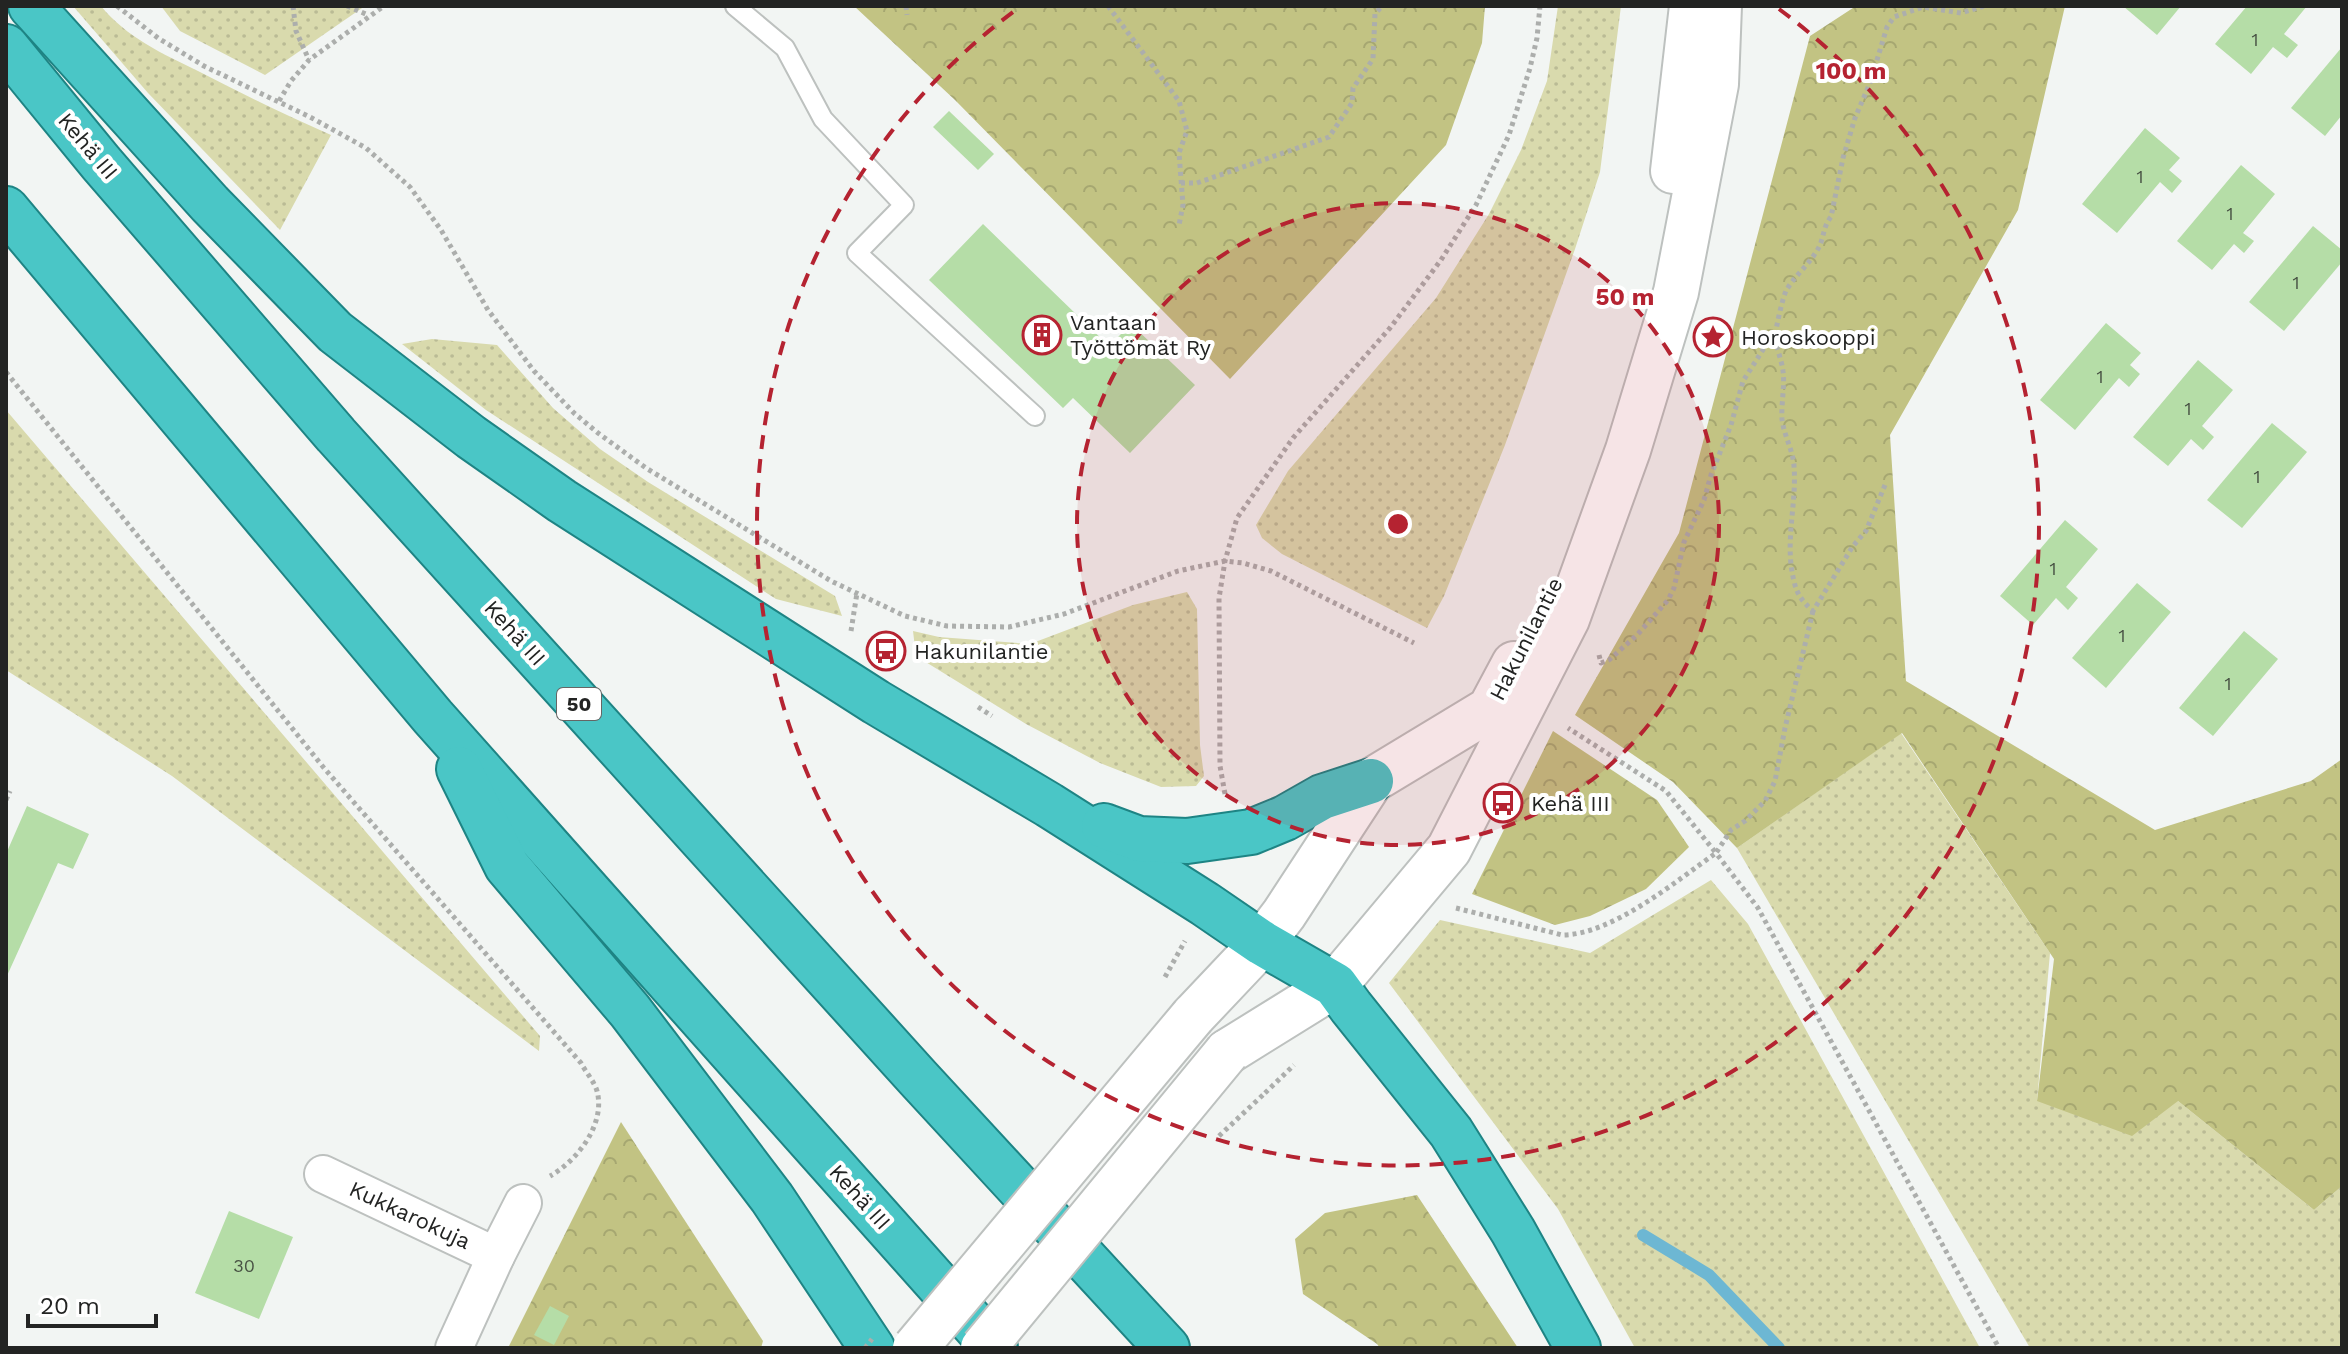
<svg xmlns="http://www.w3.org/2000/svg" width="2348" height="1354" viewBox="0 0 2348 1354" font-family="'Work Sans',sans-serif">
<defs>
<pattern id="grass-dots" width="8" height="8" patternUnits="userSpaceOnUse" patternTransform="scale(2)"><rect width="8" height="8" fill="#d9daad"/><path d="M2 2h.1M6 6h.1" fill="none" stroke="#babb95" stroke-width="1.8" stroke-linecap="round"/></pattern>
<pattern id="forest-crowns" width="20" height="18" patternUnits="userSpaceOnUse" patternTransform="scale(2)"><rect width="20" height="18" fill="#c2c383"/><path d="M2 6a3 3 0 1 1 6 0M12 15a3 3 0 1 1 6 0" fill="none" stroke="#a6a771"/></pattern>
</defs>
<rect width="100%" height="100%" fill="#f2f5f3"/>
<g fill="url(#grass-dots)">
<path d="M73 6H101C126 37 163 54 198 71 242 94 286 115 331 135L280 230 148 93Z"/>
<polygon points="161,6 365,6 265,75 180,31"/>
<polygon points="1558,6 1621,6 1600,172 1575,249 1505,445 1444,596 1427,628 1282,554 1262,538 1256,525 1288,471 1436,298 1489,214 1521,150 1547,81"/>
<polygon points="432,339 497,345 553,408 600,449 648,482 835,596 842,616 776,599 486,410 402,344"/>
<polygon points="6,410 540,1036 539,1051 172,776 6,670"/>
<polygon points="1187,592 1197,609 1200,745 1204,776 1196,786 1161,787 1100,763 1026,724 916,656 913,631 939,637 1030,644 1133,605"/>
<polygon points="1901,733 2050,953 2037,1101 2178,1101 2314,1210 2342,1186 2342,1348 2030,1348 1737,848"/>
<polygon points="1711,880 1748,924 1980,1348 1635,1348 1558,1209 1389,983 1440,920 1590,953"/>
</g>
<g fill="url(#forest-crowns)">
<polygon points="854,6 1485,6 1482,43 1446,145 1230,379 955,100"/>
<polygon points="1856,6 2065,6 2018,210 1890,435 1906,681 2155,830 2311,781 2342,759 2342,1186 2314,1210 2178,1101 2132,1136 2037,1101 2054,959 1902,733 1737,848 1673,782 1575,715 1679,533 1810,36"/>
<polygon points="1553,731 1657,800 1689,847 1646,889 1590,916 1555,925 1472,894"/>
<polygon points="621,1122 763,1341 761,1348 508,1348"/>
<polygon points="1417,1195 1518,1348 1380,1348 1377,1344 1303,1294 1295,1239 1325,1213"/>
</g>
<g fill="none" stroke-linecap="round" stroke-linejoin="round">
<polyline stroke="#6db7d3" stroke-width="12" points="1643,1235 1709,1275 1779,1348"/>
</g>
<g fill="#b5dda7">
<polygon points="2123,6 2181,6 2157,35"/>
<polygon points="2247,6 2307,6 2284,34 2298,45 2287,58 2273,47 2251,74 2215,44"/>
<polygon points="2342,47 2342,115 2325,136 2291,108"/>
<polygon points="949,111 994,154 978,170 933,127"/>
<polygon points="2145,128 2180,158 2169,170 2182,181 2172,193 2160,182 2117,233 2082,204"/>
<polygon points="2241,165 2275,194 2243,233 2254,241 2244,253 2234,244 2212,270 2177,241"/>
<polygon points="983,224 1109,346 1131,324 1195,385 1130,453 1073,398 1063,408 929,280"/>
<polygon points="2313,226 2342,250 2342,262 2284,331 2249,302"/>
<polygon points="2106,323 2141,353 2130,365 2140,374 2129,387 2119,378 2075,430 2040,400"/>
<polygon points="2198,360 2233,390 2202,426 2214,437 2203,450 2191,439 2168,466 2133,437"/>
<polygon points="2272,423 2307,452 2242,528 2207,500"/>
<polygon points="2065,520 2098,549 2066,587 2078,598 2068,610 2056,598 2033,625 2000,596"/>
<polygon points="2137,583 2171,612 2106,688 2072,658"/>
<polygon points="2244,631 2278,659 2213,736 2179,708"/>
<polygon points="27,806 89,834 73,869 58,863 6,978 6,854"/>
<polygon points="229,1211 293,1237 259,1319 195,1293"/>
<polygon points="550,1306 569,1316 554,1345 534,1335"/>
</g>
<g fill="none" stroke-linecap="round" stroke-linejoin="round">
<g stroke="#bdc1bf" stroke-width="22">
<polyline id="service" points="735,6 785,48 823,119 904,205 857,253 1035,416"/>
</g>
<g stroke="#bdc1bf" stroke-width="40">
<g id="minor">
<polyline points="323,1174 496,1256"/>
<polyline points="454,1348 496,1256 523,1203"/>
</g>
</g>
<g stroke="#bdc1bf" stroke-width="48">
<g id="secondary">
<polyline points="1673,171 1692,6"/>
<polyline points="1193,1016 1262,943 1284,914 1371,781 1490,709 1514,664"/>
<polyline points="1227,1052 1335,985 1449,849 1567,619 1628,450 1676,292 1716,84 1719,6"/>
</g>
</g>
<g stroke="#1e8484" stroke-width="48">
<g id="trunk">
<polyline points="31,6 210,204 335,332 471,437 562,501 876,702 1049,805 1205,904 1262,943 1335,985 1351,1007 1451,1132 1513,1231 1578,1348"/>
<polyline points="6,47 101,163 336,435 918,1078 1167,1348"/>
<polyline points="6,209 433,717 995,1348"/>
<polyline points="459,769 507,866 630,1011 772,1198 872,1348"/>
<polyline points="1104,826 1139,839 1187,841 1251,832 1285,818 1322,797 1371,781"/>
</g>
</g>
<g stroke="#acaeac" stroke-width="5" stroke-dasharray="4 4" stroke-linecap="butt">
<polyline points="117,6 158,38 204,66 310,117 366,148 410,187 441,230 488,310 534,371 574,413 598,433 646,468 831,581 905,616 947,626 1009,627 1064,614 1178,571 1225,561 1243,563 1271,571 1414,643"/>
<polyline points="293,6 296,31 309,60"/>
<polyline points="347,6 368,15"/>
<polyline points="906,6 907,15"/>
<polyline points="1108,6 1179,101 1187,131 1179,153 1183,205 1179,225"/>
<polyline points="279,101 291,81 309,60 384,6"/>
<polyline points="1181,183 1197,183 1329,137 1352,103 1353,88 1373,59 1375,14 1382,6"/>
<path d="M6 372 324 768 581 1063C585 1071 594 1081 597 1091 606 1124 577 1161 550 1176"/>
<path d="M1885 485 1866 531 1853 546 1813 611C1803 602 1797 595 1794 581 1784 542 1797 505 1794 466 1793 450 1784 436 1782 419 1781 404 1785 386 1783 371 1782 361 1775 344 1775 336 1776 328 1783 295 1787 289 1797 273 1812 262 1820 245 1824 235 1824 225 1831 217L1843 158 1855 118 1870 83 1887 27 1894 17 1923 7 1961 13 1984 6"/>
<polyline points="1813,611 1785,728 1775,781 1765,801 1745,821 1731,830 1716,853 1758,908 1999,1348"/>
<polyline points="851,631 857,593"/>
<polyline points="1599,655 1601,663 1609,660 1637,635 1668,600 1674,588 1684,542 1704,500 1711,475 1731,425 1743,381 1766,345 1775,338"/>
<polyline points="978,707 992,716"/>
<polyline points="1225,794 1220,766 1219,598 1225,561 1237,518 1293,438 1390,328 1441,260 1476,205 1509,135 1530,68 1537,38 1540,6"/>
<polyline points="6,800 10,791"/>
<path d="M1456 908 1562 935C1612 935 1676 881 1716 853L1666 791 1568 728"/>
<polyline points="1165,977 1185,941"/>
<polyline points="1265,1093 1294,1065"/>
</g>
<use href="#service" stroke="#fff" stroke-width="18"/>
<use href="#minor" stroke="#fff" stroke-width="36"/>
<use href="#secondary" stroke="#fff" stroke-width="44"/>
<use href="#trunk" stroke="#4ac6c6" stroke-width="44"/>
<g stroke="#bdc1bf" stroke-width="48" stroke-linecap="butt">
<g id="secondary-bridge">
<polyline points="915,1348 1193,1016"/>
<polyline points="983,1348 1227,1052"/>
</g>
</g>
<g stroke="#acaeac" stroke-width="5" stroke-dasharray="4 4" stroke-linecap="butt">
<polyline points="1219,1136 1265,1093"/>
<polyline points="865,1348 872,1339"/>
</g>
<use href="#secondary-bridge" stroke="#fff" stroke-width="44"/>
</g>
<circle cx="1398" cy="524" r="321" fill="#b52331" fill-opacity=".12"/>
<g fill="none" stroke="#b52331" stroke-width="4" stroke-dasharray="14 10">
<circle cx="1398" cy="524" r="321"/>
<path d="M1779 9A641 641 0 1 1 1017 9"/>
</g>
<defs>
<g id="building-ring" transform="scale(2)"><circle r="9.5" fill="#fff" stroke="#b52331" stroke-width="1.5"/><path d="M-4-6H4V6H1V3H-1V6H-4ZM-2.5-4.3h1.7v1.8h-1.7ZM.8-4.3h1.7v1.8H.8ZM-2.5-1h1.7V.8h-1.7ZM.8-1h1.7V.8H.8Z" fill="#b52331"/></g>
<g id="sight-ring" transform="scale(2)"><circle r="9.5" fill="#fff" stroke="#b52331" stroke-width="1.5"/><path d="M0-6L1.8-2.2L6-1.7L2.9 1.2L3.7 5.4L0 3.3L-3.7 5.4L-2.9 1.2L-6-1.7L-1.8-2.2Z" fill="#b52331"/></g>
<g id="bus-ring" transform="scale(2)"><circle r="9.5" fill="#fff" stroke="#b52331" stroke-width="1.5"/><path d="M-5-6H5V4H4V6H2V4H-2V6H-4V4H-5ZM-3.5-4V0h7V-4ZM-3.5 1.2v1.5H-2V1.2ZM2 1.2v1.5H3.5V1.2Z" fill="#b52331"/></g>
</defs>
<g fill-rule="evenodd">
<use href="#building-ring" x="1042" y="335"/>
<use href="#sight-ring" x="1713" y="337"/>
<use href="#bus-ring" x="886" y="651"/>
<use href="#bus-ring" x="1503" y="803"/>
</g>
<g text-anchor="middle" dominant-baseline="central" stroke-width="8" stroke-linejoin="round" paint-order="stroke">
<g font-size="18" fill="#485244">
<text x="2255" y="39">1</text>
<text x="2140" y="176">1</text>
<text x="2230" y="213">1</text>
<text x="2296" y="282">1</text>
<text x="2100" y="376">1</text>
<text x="2188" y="408">1</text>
<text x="2257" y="476">1</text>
<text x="2053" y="568">1</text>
<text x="2122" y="635">1</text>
<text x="2228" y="683">1</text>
<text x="244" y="1265">30</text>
</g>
<rect fill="#fff" stroke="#656665" stroke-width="2" x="557" y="688" width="44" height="32" rx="6"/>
<g font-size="20" font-weight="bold" fill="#232423">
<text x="579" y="704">50</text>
</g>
<g font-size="22" fill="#232423" stroke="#fff">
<text transform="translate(88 146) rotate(50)">Kehä III</text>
<text transform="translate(515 633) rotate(48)">Kehä III</text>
<text transform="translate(1526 639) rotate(-63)">Hakunilantie</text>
<text transform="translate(860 1197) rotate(48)">Kehä III</text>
<text transform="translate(410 1215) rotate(25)">Kukkarokuja</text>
</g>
<g font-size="22" fill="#232423" stroke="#fff" text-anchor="start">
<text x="1070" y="322">Vantaan<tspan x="1070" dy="25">Työttömät Ry</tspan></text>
<text x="1741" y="337">Horoskooppi</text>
<text x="914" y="651">Hakunilantie</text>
<text x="1531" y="803">Kehä III</text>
</g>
</g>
<circle cx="1398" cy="524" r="12" fill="#b52331" stroke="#fff" stroke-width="4"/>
<g font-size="24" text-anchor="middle" font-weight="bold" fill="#b52331" stroke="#fff" stroke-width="8" stroke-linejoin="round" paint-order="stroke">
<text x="1851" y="79">100 m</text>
<text x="1625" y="305">50 m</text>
</g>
<rect width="2348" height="1354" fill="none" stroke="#232423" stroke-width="16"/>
<path d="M28 1314v12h128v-12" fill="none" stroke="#232423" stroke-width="4"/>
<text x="40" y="1314" font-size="24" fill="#232423" stroke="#ffffff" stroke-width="6" paint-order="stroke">20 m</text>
</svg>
